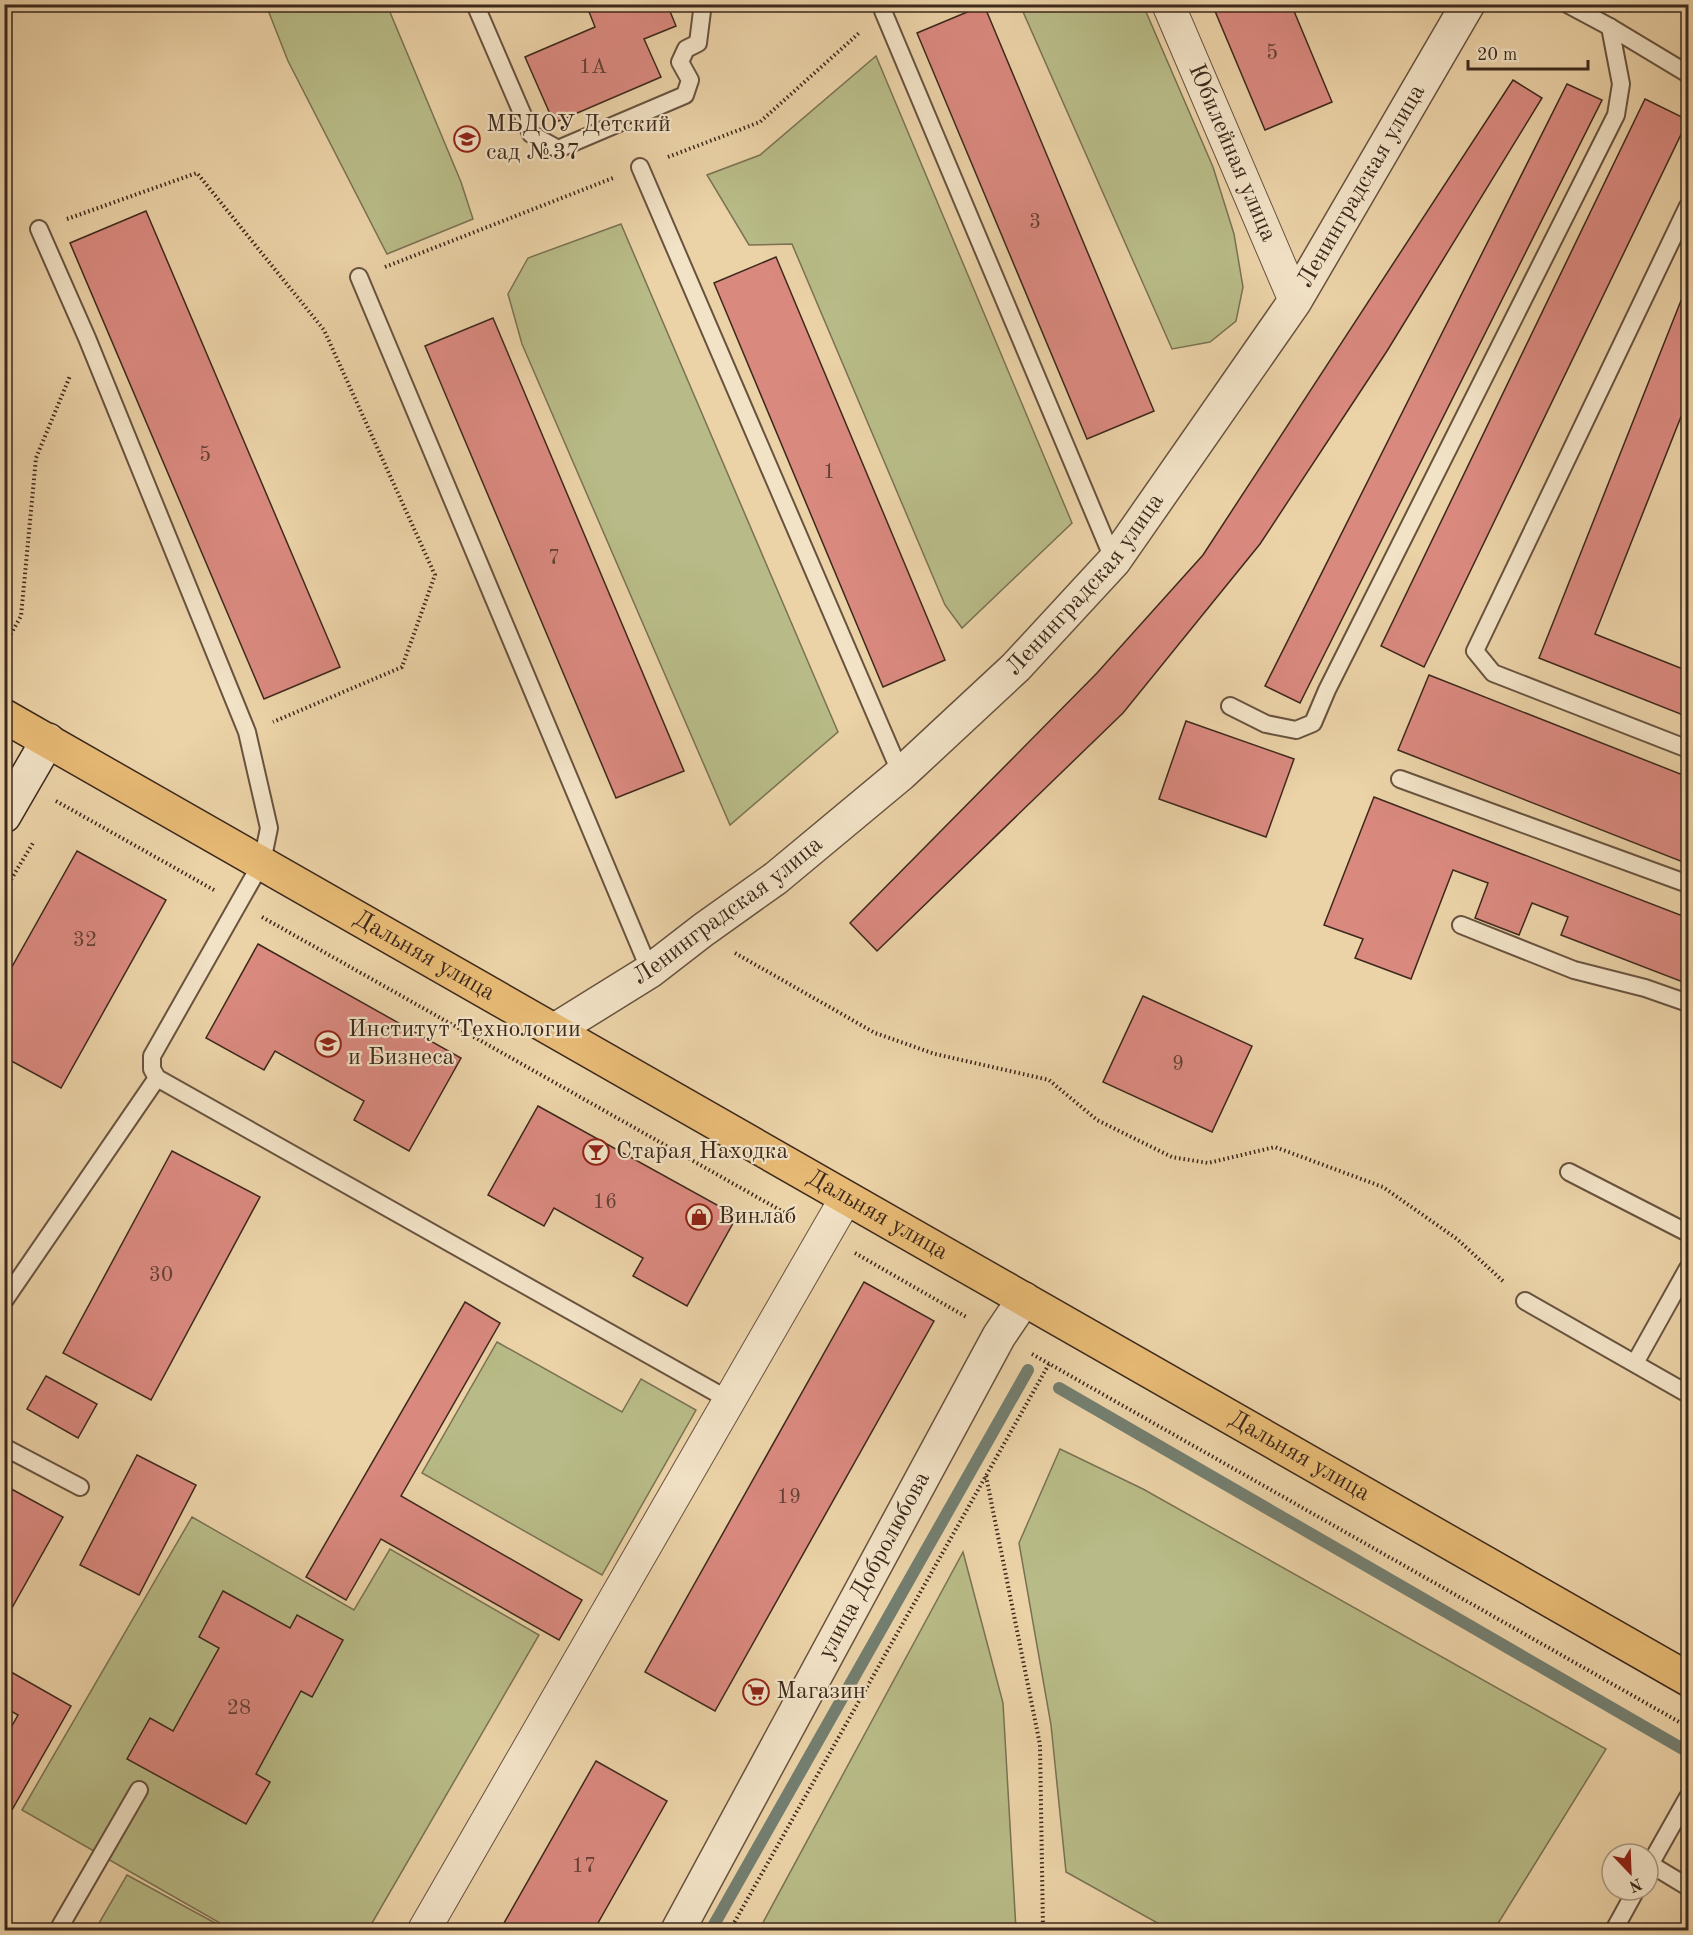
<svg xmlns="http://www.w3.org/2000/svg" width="1693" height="1935" viewBox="0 0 1693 1935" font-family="'Old Standard TT',serif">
<rect width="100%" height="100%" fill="#ebd2a7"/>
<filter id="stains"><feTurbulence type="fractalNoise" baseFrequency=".00333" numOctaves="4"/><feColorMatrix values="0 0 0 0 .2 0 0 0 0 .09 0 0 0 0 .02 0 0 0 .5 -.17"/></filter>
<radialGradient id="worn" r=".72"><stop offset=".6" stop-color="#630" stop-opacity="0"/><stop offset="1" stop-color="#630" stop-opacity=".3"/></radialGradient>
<g fill="#b8bb87" stroke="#7a7252" stroke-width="1.5">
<polygon points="266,5 387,5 461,182 473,219 387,254 288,61"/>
<polygon points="1020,5 1143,5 1213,167 1234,234 1243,287 1236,321 1210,342 1172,349"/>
<polygon points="876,56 1072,523 962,628 945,605 792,244 749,245 707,175 760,155"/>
<polygon points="621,224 838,732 730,825 522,344 508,294 528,258"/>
<polygon points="497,1342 622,1412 641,1379 696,1410 602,1575 422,1473"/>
<polygon points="1060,1449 1143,1489 1606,1749 1494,1930 1170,1930 1066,1872 1051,1725 1019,1543"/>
<polygon points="192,1517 354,1610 390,1549 539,1635 368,1930 232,1930 22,1810"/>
<polygon points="963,1552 1003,1703 1016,1930 759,1930"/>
<polygon points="127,1875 228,1930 95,1930"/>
</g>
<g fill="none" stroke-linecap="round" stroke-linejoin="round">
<g stroke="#747f70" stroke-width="12">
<polyline points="1059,1388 1688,1752"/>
<polyline points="711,1930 1028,1370"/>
</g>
</g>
<g fill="#da897f" stroke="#3d291c" stroke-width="1.5">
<polygon points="586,4 667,4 676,26 644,39 661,77 554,123 525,57 595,27"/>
<polygon points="1212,4 1291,4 1332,102 1265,130"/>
<polygon points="984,5 1154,411 1087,439 917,33"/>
<polygon points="1513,80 1542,98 1387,351 1260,544 1123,713 877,951 850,923 1097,673 1203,555"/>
<polygon points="1567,84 1602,100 1300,703 1265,686"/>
<polygon points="1645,99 1688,120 1424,667 1381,646"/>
<polygon points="146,211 340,667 264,699 70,243"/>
<polygon points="776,257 945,660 883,687 714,283"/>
<polygon points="1688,283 1688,399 1595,634 1688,671 1688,717 1539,658"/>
<polygon points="493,318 684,771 616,798 425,346"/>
<polygon points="1429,675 1688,777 1688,864 1398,750"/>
<polygon points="1186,721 1294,759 1266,837 1159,799"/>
<polygon points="1374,797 1688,918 1688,984 1561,935 1568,917 1532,903 1519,935 1475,918 1488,883 1453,870 1411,979 1355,958 1363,939 1324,925"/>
<polygon points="77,851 166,900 61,1088 4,1057 4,981"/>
<polygon points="258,944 461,1058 409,1151 354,1120 364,1101 275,1051 264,1070 206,1038"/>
<polygon points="1143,996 1252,1046 1212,1132 1103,1082"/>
<polygon points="538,1106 737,1216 687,1306 633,1276 643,1258 554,1208 544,1226 488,1195"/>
<polygon points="172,1151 260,1197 151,1400 63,1353"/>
<polygon points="4,1183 11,1186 4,1197"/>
<polygon points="864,1282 934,1321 715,1711 645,1672"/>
<polygon points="465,1302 500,1323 401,1496 582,1600 559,1640 381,1539 346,1600 306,1577"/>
<polygon points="46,1376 97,1404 78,1438 27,1409"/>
<polygon points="137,1455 196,1485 139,1595 80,1565"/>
<polygon points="4,1485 63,1517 4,1622"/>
<polygon points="223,1591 290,1628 297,1615 343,1640 312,1697 301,1691 256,1774 270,1782 246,1824 127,1759 150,1718 173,1731 219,1648 199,1637"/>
<polygon points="4,1668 71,1706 4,1824 4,1740 18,1715 4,1707"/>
<polygon points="596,1761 667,1801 594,1930 500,1930"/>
</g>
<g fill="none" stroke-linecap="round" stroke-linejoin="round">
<g stroke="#68533f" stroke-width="20">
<g id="service">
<polyline points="475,4 531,134 558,149 685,95 690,80 680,62 686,49 698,43 702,11 699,4"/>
<polyline points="1567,4 1610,27 1688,74"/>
<polyline points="883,11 1114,561"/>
<polyline points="640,167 901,774"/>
<polyline points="1688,206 1475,651 1493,673 1688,749"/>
<polyline points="39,229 87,338 247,732 269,828 262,862 152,1056 152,1069 157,1078 729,1400"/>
<polyline points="359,277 650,971"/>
<polyline points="1230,706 1266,724 1296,730 1313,723 1327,690 1616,115 1621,84 1610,27"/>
<polyline points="1400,779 1688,884"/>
<polyline points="1461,925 1574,970 1645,988 1688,1003"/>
<polyline points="1569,1172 1688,1233"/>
<polyline points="4,1301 157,1078"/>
<polyline points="1525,1301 1688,1394"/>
<polyline points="1635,1363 1688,1268"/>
<polyline points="4,1447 80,1487"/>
<polyline points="1650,1864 1688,1887"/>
<polyline points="1648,1868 1688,1797"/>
<polyline points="58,1930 139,1790"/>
<polyline points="1614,1930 1636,1890"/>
</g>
</g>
<g stroke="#68533f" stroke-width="34">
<g id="minor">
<path id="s1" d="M1168 4 1295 301"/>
<polyline points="424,1930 846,1198"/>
</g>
</g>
<g stroke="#68533f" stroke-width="36">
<g id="tertiary">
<path id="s2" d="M555 1030 650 971 703 930 776 878 901 774 1016 667 1114 561 1295 301 1468 4"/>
<path id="s3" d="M678 1930 999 1336 1024 1299"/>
</g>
</g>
<g stroke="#3d291c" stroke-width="36">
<polyline id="secondary" points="4,816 48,740"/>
</g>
<g stroke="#3d291c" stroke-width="36">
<g id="primary">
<path id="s4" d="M4 716 1688 1679"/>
</g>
</g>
<g stroke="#3d291c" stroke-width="4" stroke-dasharray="1.5 3" stroke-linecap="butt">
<polyline points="668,157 760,122 859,33"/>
<polyline points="67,219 197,173 324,330 435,575 402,667 273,722"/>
<polyline points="385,267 613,178"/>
<polyline points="4,646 21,616 36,458 70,376"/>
<polyline points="56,801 214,890"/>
<polyline points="4,891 33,843"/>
<polyline points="262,917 794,1218"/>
<polyline points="735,953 875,1033 935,1054 1049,1080 1097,1120 1172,1157 1208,1163 1275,1147 1383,1187 1457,1239 1504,1282"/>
<polyline points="855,1253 968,1318"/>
<polyline points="1032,1354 1688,1727"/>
<polyline points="986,1476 1040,1745 1043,1930"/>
<polyline points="730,1930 1049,1364"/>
</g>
<use href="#service" stroke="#f2e2c6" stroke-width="16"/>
<use href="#minor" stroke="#f2e2c6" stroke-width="32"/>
<use href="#tertiary" stroke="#f2e2c6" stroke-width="33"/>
<use href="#secondary" stroke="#f2e2c6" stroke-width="33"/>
<use href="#primary" stroke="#e6b974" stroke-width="33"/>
</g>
<defs>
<g id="school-ring" transform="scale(1.35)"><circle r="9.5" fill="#f2e2c6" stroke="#8f2418" stroke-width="1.5"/><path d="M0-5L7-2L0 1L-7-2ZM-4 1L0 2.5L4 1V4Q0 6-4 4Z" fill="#8f2418"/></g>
<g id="university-ring" transform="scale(1.35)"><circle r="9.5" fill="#f2e2c6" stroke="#8f2418" stroke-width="1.5"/><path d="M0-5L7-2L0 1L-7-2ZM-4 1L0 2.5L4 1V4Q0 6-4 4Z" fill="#8f2418"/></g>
<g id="bar-ring" transform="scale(1.35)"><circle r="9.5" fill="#f2e2c6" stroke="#8f2418" stroke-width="1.5"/><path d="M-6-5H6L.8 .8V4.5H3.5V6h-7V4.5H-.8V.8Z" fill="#8f2418"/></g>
<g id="shop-ring" transform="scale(1.35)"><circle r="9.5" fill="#f2e2c6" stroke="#8f2418" stroke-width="1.5"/><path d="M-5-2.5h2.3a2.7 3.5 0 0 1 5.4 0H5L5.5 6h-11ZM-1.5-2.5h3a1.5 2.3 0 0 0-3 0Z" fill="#8f2418"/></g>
<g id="supermarket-ring" transform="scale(1.35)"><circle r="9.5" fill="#f2e2c6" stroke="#8f2418" stroke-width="1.5"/><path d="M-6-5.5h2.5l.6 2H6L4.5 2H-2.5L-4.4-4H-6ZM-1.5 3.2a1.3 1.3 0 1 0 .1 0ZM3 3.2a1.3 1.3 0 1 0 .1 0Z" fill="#8f2418"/></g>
</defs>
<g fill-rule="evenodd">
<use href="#school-ring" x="467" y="139"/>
<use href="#university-ring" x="328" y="1044"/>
<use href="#bar-ring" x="596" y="1152"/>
<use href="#shop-ring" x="699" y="1217"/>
<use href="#supermarket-ring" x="756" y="1692"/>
</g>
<g text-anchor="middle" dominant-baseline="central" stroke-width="4.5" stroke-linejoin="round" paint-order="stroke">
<g font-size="21" fill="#644135">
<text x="1272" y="53">5</text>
<text x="593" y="67">1А</text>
<text x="1035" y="222">3</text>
<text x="205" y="455">5</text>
<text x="829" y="472">1</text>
<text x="554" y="558">7</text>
<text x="85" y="940">32</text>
<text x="1178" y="1064">9</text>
<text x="605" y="1202">16</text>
<text x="161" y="1275">30</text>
<text x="789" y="1497">19</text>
<text x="239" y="1708">28</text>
<text x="584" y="1866">17</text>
</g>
<g font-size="24" fill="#3d291c" stroke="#f2e2c6" text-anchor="start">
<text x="486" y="125">МБДОУ Детский<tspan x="486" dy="28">сад №37</tspan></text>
<text x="348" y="1030">Институт Технологии<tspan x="348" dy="28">и Бизнеса</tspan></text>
<text x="616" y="1152">Старая Находка</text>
<text x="718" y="1217">Винлаб</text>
<text x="776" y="1692">Магазин</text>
</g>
<g font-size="24" fill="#3d291c" stroke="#f2e2c6">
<text stroke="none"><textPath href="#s1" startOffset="162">Юбилейная улица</textPath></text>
<text stroke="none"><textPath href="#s2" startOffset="1182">Ленинградская улица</textPath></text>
<text stroke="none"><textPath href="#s2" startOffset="696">Ленинградская улица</textPath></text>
<text stroke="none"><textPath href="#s2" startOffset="210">Ленинградская улица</textPath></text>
<text stroke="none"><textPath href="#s4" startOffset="484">Дальняя улица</textPath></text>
<text stroke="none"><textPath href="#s4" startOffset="1006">Дальняя улица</textPath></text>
<text stroke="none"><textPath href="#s4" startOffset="1492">Дальняя улица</textPath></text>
<text stroke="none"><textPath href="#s3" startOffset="414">улица Добролюбова</textPath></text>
</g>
</g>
<rect width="1693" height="1935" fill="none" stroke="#ebd2a7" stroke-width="24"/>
<rect x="6" y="6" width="1681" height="1923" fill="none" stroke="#3d291c" stroke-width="3"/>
<rect x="12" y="12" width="1669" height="1911" fill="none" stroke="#3d291c" stroke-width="1.5"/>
<g transform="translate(1630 1872) rotate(157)"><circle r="28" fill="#f2e2c6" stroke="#aa9882" stroke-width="1.5"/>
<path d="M0-4.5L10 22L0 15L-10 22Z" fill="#8f2418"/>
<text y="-9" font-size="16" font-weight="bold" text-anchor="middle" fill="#3d291c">N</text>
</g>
<path d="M1468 60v9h120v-9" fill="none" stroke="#3d291c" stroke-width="3"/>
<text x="1477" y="60" font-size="18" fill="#3d291c" stroke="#f2e2c6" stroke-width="4.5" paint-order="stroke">20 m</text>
<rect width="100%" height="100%" filter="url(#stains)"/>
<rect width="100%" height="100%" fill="url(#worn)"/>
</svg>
